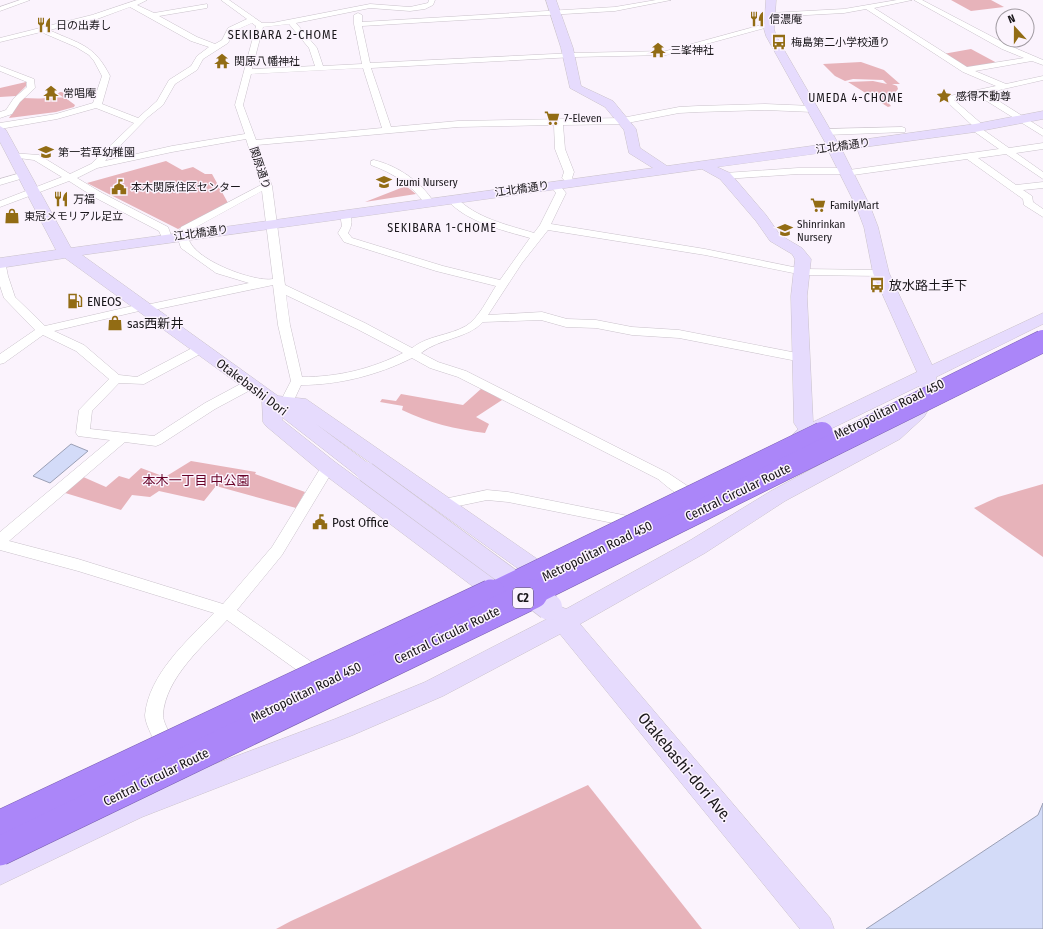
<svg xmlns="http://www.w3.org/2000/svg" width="1043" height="929" viewBox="0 0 1043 929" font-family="'Fira Sans Condensed','Noto Sans JP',sans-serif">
<rect width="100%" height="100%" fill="#fbf3fd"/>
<g fill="#e7b3ba">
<polygon points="951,0 991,0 1004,7 971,11"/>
<polygon points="971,49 997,63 967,68 943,54"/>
<polygon points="861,62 884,70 900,84 892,84 897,86 898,89 893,95 883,97 891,106 888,107 848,82 873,81 887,84 883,80 853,79 845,81 835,76 823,64"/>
<polygon points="26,82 26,86 16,96 0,97 0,88"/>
<path d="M60 92 73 93 63 96 75 105 74 107 56 112 9 118 22 98C35 98 49 101 60 92Z"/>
<polygon points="166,161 182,170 193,167 205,174 212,174 228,203 178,229 87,183"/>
<polygon points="406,186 416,194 365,202"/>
<path d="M482 388 502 400 476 417 489 424 485 433C455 429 429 423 402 410L403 406 380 402 382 399 396 401 401 394 463 405Z"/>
<polygon points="191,461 256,472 255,474 305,492 296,508 216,486 204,501 159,491 150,497 132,495 121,510 62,492 81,476 106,487 119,476 129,479 141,468 165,477"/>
<polygon points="1043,484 1043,557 974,508 998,497"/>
<polygon points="588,785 702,929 276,929 291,921"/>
</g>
<g fill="#d3dbf8" stroke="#9ba0b5">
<polygon points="71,444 88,451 50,483 33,476"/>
<polygon points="1043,803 1043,929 866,929 1038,815"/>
</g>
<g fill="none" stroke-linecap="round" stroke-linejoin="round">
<g stroke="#cac2cb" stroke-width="1">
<g id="street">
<polygon points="20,0 30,0 0,11 0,7"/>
<path d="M137 0H147L137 5 154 13 207 4V8L159 16 197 37 215 44 222 40 228 28 247 19 221 0H229L262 23H272L370 4 410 7 428 3 429 0H435L433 5 425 9 410 11 370 8 296 23 317 48 323 66 362 64 354 24V15L358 13 362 15V22L615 7 656 0H671L615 11 362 26 370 63 574 53 666 51 772 22V26L666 55 574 57 371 68 391 127 458 121 622 118 679 107 698 106 765 104 813 106 817 109 813 112 765 110 698 112 679 113 622 124 563 125 565 149 574 172 572 178 576 182 571 185 568 184 562 178 564 172 555 149 554 125 458 127 257 145 272 186 285 285 365 323 412 348C429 335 448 336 466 326 479 318 488 298 496 286L436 271 344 242 338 233 342 226 340 214 341 212H349C353 219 352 226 348 233L352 238 443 266 500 280 530 238C505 231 463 221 447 199L448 197H456C475 218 508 225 534 233L540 225 556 193 550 185 555 182 558 183 566 193 551 224 705 249 803 269 881 270 887 273 881 276 803 275 705 255 548 230 522 263 488 315 542 312 567 319 596 320 632 327 679 330 802 354 808 358 802 362 679 338 632 335 596 328 566 327 541 320 483 322C467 339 440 338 421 353L438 362 466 371 668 473 689 487 691 491 689 495C678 498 667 486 658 479L458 377 430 368 412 358C378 375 339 385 301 385L288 413H278L276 410 291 381 278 325 273 285 144 312 139 311 54 331 84 345 119 375 137 377 196 346H204L206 349 204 352 144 384 119 383 92 411 90 429 154 436 205 403 246 381H256L257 384 256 387 215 409 161 444 156 446 125 442 9 541 78 559 223 604 272 547 323 464 328 462 333 464 335 467 282 555 237 610 313 663 316 668 313 673 307 675 301 673 227 620C204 645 165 678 163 715 163 722 169 731 171 738L168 744 162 746 156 744C152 736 145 723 145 715 149 674 187 641 214 613L78 571 0 550V532L110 440 78 436 76 433 79 410 109 379 76 351 43 335 4 363 0 364V354L35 330 4 298 0 286V260L5 261 8 276 15 297 45 326 141 304 146 305 249 283 216 273 181 248 177 236 181 227 261 185 246 139 172 152 97 168 77 178 102 193 168 227 172 238 171 240H163L159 231 94 197 69 181 0 207V201L62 177 34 160 11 157V153L39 155 70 174 91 164 134 123 96 108 57 119 0 129V123L56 114 93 103 102 76 94 61 89 55 76 47 41 32 0 42V38L92 15ZM130 7 191 41 209 47 197 56 191 66 169 80 157 101 138 118 102 104 110 76C94 44 79 44 49 30L97 19ZM252 23 256 26 235 105 245 134 172 146 105 161 148 117 163 105 175 84 197 70 203 59 228 43 234 31ZM289 24 309 48 315 66 252 69 263 27ZM363 68 382 128 256 140 243 105 251 74ZM262 191 273 279C253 283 179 255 189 231ZM286 295 357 329 403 353C371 369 338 377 302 377L290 325Z"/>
<polygon points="897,0 912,0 874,8 967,67 1024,58 1002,49 914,0 922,0 1008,45 1043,60 1043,65 1032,61 975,71 1006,84 1043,76 1043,80 986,93 1043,129 1043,136 977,95 954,100 983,125 984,127 982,129 1009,148 1043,143 1043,149 1016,153 1043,172 1043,179 1006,154 978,158 1016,185 1043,182 1043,188 1023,190 1032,196 1033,202 1043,209 1043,217 1024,205 1023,199 967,159 846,176 842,174 798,174 725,179 720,176 725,173 798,168 845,168 849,170 999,149 972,130 971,128 973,126 944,99 945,97 996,86 963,72 866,9 844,13 770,17 766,15 770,13 844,9"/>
<polygon points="0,66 34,79 35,88 20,102 12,114 0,118 0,112 6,110 14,98 27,87 27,82 0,71"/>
<polygon points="902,127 905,128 905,132 826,135 822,132 826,129"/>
<path d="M374 160C398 166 420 181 434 202L433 204H425C412 185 393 173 371 165V161Z"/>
<polygon points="24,172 27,173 29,175 27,177 0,185 0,179"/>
<polygon points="487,490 508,492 628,516 630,520 628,524 623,525 508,502 487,500 444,509 439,508 437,504 439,500 444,499"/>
</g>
</g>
<g stroke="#cac2cb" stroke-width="1">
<path id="secondary" d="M546 0H556L573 48 581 86 613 101 636 129 640 148 667 166 826 144 766 36 764 29 766 0H776L774 29 776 36 838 143 975 124 1043 111V119L975 132 842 150 870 206 878 227 889 273 932 365 1043 313V324L936 377 937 389 934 400 924 417 900 439 785 501 705 553 580 624 830 918 834 929H800L560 634 443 696 353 735 142 817 0 885V856L51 830 122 799 335 719 425 682 547 619 543 613 547 607 555 604 566 609 689 541 771 491 886 429 910 409 916 400 919 386 816 436 802 441 795 440 792 435 798 429 794 423 791 296 795 259 792 254 770 241 756 221 720 179 702 169 82 255 278 396 306 399 553 570 556 576 553 582 545 585 537 582 316 424 373 467 376 472 373 477 366 479 359 477 282 417V420L335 462 511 591 514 597 511 603 503 606 495 603 321 472 266 426 263 422 262 401 65 258 0 268V258L56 250 0 142V126L6 130 71 248 653 168 629 153 624 130 605 107 570 88 561 48ZM829 152 856 206 864 227 873 273 917 372 813 422 807 296 811 259 802 248 780 235 766 215 730 173 717 167Z"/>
</g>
<use href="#street" fill="#fff" fill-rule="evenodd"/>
<use href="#secondary" fill="#e6dbfd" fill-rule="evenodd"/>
<g stroke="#cac2cb" stroke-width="21" stroke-linecap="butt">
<polyline id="secondary-bridge-far1" points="366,472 533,595"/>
</g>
<g stroke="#cac2cb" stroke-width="27" stroke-linecap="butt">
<polyline id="secondary-bridge" points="532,594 549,607"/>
</g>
<g stroke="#785fab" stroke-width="23" stroke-linecap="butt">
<g id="highway-bridge-far1">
<polyline points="489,595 822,433"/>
<polyline points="531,595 1043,341"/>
</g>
</g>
<g stroke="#785fab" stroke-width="30" stroke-linecap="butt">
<g id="highway-bridge">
<polyline points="0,825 491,594"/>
<polyline points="0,851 533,594"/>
</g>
</g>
<use href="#secondary-bridge-far1" stroke="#e6dbfd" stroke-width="20"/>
<use href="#secondary-bridge" stroke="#e6dbfd" stroke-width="26"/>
<use href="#highway-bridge-far1" stroke="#ab86f9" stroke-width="22"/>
<use href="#highway-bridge" stroke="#ab86f9" stroke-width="29"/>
</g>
<defs>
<g id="restaurant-bare" transform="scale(1.2)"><path d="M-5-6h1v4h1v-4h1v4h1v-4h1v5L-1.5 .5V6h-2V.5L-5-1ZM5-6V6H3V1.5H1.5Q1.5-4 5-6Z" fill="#926c14" stroke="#fbf3fd" stroke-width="2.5" paint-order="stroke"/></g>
<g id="bus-bare" transform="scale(1.2)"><path d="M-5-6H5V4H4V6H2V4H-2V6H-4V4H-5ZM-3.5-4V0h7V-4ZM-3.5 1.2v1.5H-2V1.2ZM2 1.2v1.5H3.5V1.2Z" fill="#926c14" stroke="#fbf3fd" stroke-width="2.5" paint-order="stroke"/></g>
<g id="temple-bare" transform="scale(1.2)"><path d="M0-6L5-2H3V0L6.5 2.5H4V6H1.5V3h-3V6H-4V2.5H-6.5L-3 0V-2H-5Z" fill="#926c14" stroke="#fbf3fd" stroke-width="2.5" paint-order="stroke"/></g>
<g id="sight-bare" transform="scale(1.2)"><path d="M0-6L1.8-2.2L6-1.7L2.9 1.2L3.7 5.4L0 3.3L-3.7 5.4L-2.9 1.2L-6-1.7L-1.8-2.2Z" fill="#926c14" stroke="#fbf3fd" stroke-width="2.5" paint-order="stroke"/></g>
<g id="supermarket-bare" transform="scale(1.2)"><path d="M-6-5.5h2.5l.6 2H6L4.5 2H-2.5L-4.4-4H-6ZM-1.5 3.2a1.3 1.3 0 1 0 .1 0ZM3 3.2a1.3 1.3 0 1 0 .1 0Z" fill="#926c14" stroke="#fbf3fd" stroke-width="2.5" paint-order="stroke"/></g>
<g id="school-bare" transform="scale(1.2)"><path d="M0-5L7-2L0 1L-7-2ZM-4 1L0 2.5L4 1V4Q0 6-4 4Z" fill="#926c14" stroke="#fbf3fd" stroke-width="2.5" paint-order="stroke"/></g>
<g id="civic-bare" transform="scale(1.2)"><path d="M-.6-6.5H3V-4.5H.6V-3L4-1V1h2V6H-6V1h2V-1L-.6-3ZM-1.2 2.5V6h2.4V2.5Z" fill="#926c14" stroke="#fbf3fd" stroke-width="2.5" paint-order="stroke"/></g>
<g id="shop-bare" transform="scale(1.2)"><path d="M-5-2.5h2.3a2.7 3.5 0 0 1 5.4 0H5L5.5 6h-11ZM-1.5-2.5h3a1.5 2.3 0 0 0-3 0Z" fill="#926c14" stroke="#fbf3fd" stroke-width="2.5" paint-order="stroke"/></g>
<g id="fuel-bare" transform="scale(1.2)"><path d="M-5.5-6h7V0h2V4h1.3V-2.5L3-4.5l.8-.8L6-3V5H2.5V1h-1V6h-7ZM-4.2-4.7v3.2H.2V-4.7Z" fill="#926c14" stroke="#fbf3fd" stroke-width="2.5" paint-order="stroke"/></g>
</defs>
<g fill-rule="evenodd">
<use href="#restaurant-bare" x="757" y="19"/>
<use href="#restaurant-bare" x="44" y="25"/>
<use href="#bus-bare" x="779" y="42"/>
<use href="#temple-bare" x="658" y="50"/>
<use href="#temple-bare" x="222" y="61"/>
<use href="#temple-bare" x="51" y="93"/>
<use href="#sight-bare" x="944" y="96"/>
<use href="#supermarket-bare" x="552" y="118"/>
<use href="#school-bare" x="46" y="152"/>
<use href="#school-bare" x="384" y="182"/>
<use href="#civic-bare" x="119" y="187"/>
<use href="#restaurant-bare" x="61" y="199"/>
<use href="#supermarket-bare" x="818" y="205"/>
<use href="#shop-bare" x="12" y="216"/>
<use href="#school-bare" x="785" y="230"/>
<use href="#bus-bare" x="877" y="285"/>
<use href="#fuel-bare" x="75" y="301"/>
<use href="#shop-bare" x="115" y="323"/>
<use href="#civic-bare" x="320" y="522"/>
</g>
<g text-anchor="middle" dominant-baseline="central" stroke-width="3" stroke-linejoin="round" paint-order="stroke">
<g font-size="11" fill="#19161a" stroke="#fbf3fd" text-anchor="start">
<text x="769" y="19">信濃庵</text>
<text x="56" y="25">日の出寿し</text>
<text x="791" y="42">梅島第二小学校通り</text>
<text x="670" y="50">三峯神社</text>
<text x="234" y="61">関原八幡神社</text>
<text x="63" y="93">常唱庵</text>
<text x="956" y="96">感得不動尊</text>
<text x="564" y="118">7-Eleven</text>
<text x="58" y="152">第一若草幼稚園</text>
<text x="396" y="182">Izumi Nursery</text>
<text x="131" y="187">本木関原住区センター</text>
<text x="73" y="199">万福</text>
<text x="830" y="205">FamilyMart</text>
<text x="24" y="216">東冠メモリアル足立</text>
<text x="797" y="224">Shinrinkan<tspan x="797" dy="13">Nursery</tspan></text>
</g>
<g font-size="11" fill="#19161a" stroke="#fbf3fd">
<text transform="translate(843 146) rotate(-8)">江北橋通り</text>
<text transform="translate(260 168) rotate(72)">関原通り</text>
<text transform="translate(522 189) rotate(-8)">江北橋通り</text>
<text transform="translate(201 233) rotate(-8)">江北橋通り</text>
</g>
<g font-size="12" letter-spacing="1" fill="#19161a" stroke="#fbf3fd">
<text x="283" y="35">SEKIBARA 2-CHOME</text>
<text x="856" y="98">UMEDA 4-CHOME</text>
<text x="442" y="228">SEKIBARA 1-CHOME</text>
</g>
<rect fill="#fbf3fd" stroke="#5d585e" stroke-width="1" x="513" y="588" width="20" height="20" rx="3"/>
<g font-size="12" font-weight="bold" fill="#19161a">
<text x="523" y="598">C2</text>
</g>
<g font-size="13" fill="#19161a" stroke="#fbf3fd" text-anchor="start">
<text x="889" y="285">放水路土手下</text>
<text x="87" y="301">ENEOS</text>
<text x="127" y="323">sas西新井</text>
<text x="332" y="522">Post Office</text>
</g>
<g font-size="13" fill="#19161a" stroke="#fbf3fd">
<text transform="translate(252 387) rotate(37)">Otakebashi Dori</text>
<text transform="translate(889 409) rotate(-26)">Metropolitan Road 450</text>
<text transform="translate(738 492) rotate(-26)">Central Circular Route</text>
<text transform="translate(597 551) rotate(-26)">Metropolitan Road 450</text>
<text transform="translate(447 635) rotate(-26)">Central Circular Route</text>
<text transform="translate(306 692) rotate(-26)">Metropolitan Road 450</text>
<text transform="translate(156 777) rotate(-26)">Central Circular Route</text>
</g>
<g font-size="13" fill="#680227" stroke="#fbf3fd">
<text x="196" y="480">本木一丁目 中公園</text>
</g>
<g font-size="16" fill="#19161a" stroke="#fbf3fd">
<text transform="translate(685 767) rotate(50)">Otakebashi-dori Ave.</text>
</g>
</g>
<g transform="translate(1015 28) rotate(339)"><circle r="19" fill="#fbf3fd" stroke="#a19ba2"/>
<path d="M0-3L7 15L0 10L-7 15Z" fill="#926c14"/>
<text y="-6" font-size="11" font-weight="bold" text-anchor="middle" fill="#19161a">N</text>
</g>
</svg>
